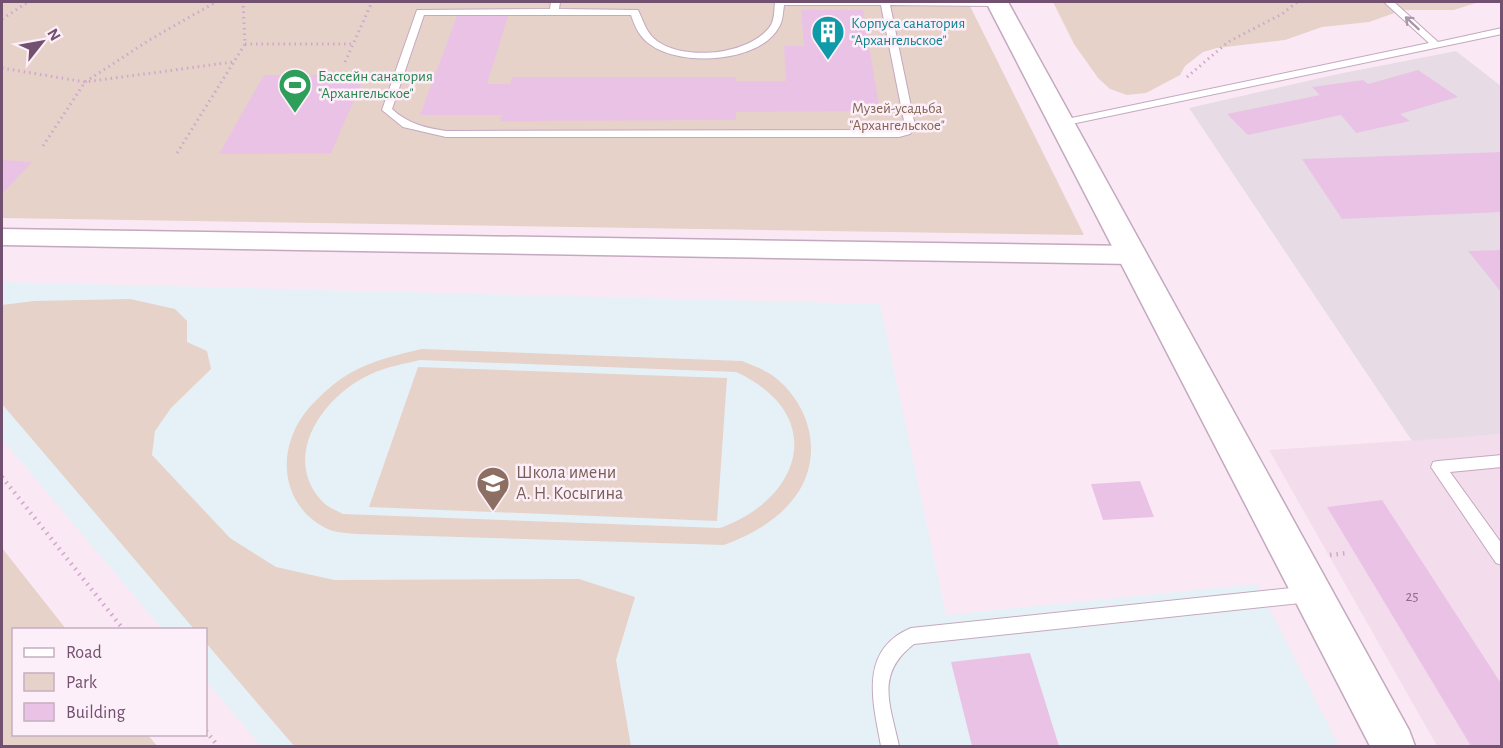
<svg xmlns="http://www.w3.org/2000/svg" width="1503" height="748" viewBox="0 0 1503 748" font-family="'Alegreya Sans',sans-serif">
<rect width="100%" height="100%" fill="#fae9f4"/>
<polygon fill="#f3dcec" points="1501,434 1501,746 1437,746 1269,450"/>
<polygon fill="#e7dce5" points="1456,51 1501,86 1501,434 1412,441 1189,108 1338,74"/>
<polygon fill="#e6f1f7" points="2,282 880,304 946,615 1257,584 1339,746 261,746 206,681 206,630 162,629 2,439"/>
<g fill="#e6d2c9" fill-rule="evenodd">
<polygon points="2,2 968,2 1084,235 2,218"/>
<polygon points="1053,2 1479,2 1454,10 1403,10 1369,22 1322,27 1285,40 1217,48 1203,52 1185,66 1180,75 1146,93 1127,95 1110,89 1098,78 1074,44"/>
<polygon points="130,299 175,309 187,321 187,342 207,351 211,369 171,408 155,431 152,455 230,538 276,567 334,580 579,579 635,597 616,660 631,746 294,746 206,643 206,630 194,629 2,404 2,305 34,301"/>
<path d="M422 349 742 361C752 365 763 369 772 375 813 405 826 463 790 503 773 523 748 536 724 545L357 534C349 533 338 533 330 530 292 514 277 472 293 434 300 415 317 398 333 385 358 364 391 356 422 349ZM420 360 736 372C826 413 805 497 720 528L343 514C335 510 325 506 320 499 281 453 326 394 371 374 386 367 403 364 420 360Z"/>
<polygon points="418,367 727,378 717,521 369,507"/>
<polygon points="2,548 66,629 14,630 14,734 148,735 157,746 2,746"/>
</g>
<g fill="#eac2e5">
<polygon points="801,10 863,10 880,111 736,112 736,120 500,121 502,115 420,115 457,16 508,16 487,84 510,84 512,77 736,77 736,81 786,81 784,46 804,46"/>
<polygon points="1418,70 1458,97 1400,114 1410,121 1356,133 1341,115 1248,135 1227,114 1320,95 1312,87 1363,80 1368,84"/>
<polygon points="264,75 365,75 331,153 219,154"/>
<polygon points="1502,152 1502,212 1342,219 1302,159"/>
<polygon points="2,160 32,162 2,194"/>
<polygon points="1502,250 1502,293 1468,251"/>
<polygon points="1140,481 1154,517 1103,520 1091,484"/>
<polygon points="1382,500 1502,685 1502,746 1471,746 1327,507"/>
<polygon points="1030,653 1059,746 972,746 951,662"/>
</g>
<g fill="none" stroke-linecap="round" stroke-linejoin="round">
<g stroke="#c4a8bf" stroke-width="2">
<g id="service">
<path d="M551 2H560L559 9 638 10C644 22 646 33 657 41 685 61 747 55 769 28 775 21 774 10 775 2L1002 3 997 6 890 5 915 126 910 134 899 137H446L403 127 382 110 417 10 550 9ZM784 5H881L905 126 902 130 446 131C426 128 408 124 392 109L424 15H631C635 27 640 38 651 45 681 67 760 63 779 27 783 21 783 12 784 5Z"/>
<polygon points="1384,2 1394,2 1438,42 1502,28 1502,34 1062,126 1057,123 1062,120 1429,43"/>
<polygon points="1502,455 1502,467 1450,472 1502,544 1502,565 1496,563 1431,467 1433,462 1438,461"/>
<path d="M1310 586 1316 588 1318 594 1316 600 1310 602 914 644C875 674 890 704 899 746H881C873 703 858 650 911 628Z"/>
</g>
</g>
<g stroke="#c4a8bf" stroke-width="3">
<polygon id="minor" points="2,229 1132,246 1141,249 1144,255 1141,261 1132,264 2,245"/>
</g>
<g stroke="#c4a8bf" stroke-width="3">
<polygon id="tertiary" points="986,2 1008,2 1409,730 1415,746 1370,746"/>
</g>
<g stroke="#d1a7cd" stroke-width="3" stroke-dasharray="1.5 4" stroke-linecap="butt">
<polyline points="2,19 28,2"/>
<polyline points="245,44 353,44"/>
<polyline points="345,62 372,2"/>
<polyline points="2,68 85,82 233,62"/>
<polyline points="1187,77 1228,42 1282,14 1297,2"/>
<polyline points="43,146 85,82 151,39 216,2"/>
<polyline points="177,153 245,44 243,2"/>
</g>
<g stroke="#d1a7cd" stroke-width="4.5" stroke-dasharray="1.5 5" stroke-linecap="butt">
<polyline points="2,477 124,630"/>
<polyline points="1330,555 1348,553"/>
<polyline points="206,731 218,746"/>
</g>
<use href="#service" fill="#fff" fill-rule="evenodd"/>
<use href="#minor" fill="#fff" fill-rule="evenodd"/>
<use href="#tertiary" fill="#fff" fill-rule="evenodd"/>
</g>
<defs><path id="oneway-shaft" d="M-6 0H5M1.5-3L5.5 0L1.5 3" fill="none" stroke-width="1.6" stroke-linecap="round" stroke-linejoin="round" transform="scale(1.5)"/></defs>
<use stroke="#aa96a9" href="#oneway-shaft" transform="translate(1412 23) rotate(-137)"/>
<defs>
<g id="building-pin" transform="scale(1.725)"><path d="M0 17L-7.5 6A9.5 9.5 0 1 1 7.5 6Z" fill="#0f9aa8" stroke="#fdeff9"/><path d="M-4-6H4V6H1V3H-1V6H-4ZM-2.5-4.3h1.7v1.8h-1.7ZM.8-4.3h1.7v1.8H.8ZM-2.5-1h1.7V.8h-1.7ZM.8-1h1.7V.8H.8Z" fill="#fff"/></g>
<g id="stadium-pin" transform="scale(1.725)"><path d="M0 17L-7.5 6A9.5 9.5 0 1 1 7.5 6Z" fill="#2e9e5b" stroke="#fdeff9"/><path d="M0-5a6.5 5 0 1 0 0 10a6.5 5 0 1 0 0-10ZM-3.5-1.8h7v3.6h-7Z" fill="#fff"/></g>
<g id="school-pin" transform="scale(1.725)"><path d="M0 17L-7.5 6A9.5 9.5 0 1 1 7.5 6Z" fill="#8d6e63" stroke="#fdeff9"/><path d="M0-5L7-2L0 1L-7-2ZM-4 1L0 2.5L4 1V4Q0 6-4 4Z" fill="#fff"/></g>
</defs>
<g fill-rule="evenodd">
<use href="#building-pin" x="828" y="32"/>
<use href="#stadium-pin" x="295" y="85"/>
<use href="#school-pin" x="493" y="483"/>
</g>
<g text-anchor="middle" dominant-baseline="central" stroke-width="5" stroke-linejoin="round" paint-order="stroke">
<g font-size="15" fill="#0d838f" stroke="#fdeff9" text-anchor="start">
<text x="851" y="23">Корпуса санатория<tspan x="851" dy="17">"Архангельское"</tspan></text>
</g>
<g font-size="15" fill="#27864d" stroke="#fdeff9" text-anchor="start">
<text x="318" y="76">Бассейн санатория<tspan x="318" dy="17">"Архангельское"</tspan></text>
</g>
<g font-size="15" fill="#81654f" stroke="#fdeff9">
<text x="897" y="108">Музей-усадьба<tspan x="897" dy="17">"Архангельское"</tspan></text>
</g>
<g font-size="15" fill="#906c8c">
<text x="1412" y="596">25</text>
</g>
<g font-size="18" fill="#785e54" stroke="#fdeff9" text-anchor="start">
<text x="516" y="473">Школа имени<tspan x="516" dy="21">А. Н. Косыгина</tspan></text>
</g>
</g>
<rect width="1503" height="748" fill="none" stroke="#72506f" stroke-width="6"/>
<rect x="12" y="628" width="195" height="108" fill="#fdeff9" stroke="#c5afc2" stroke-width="1.5"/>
<rect x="24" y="648" width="30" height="9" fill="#ffffff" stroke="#c5afc2" stroke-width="1.5"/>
<text x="66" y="658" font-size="18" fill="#72506f">Road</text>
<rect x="24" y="673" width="30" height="18" fill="#e6d2c9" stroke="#c5afc2" stroke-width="1.5"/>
<text x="66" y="688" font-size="18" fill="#72506f">Park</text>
<rect x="24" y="703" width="30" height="18" fill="#eac2e5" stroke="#c5afc2" stroke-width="1.5"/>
<text x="66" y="718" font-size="18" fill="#72506f">Building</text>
<g transform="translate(42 42) rotate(59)" stroke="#fdeff9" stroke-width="4.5" paint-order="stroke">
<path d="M0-4.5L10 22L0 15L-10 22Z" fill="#72506f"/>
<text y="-9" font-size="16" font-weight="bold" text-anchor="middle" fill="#72506f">N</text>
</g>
</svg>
